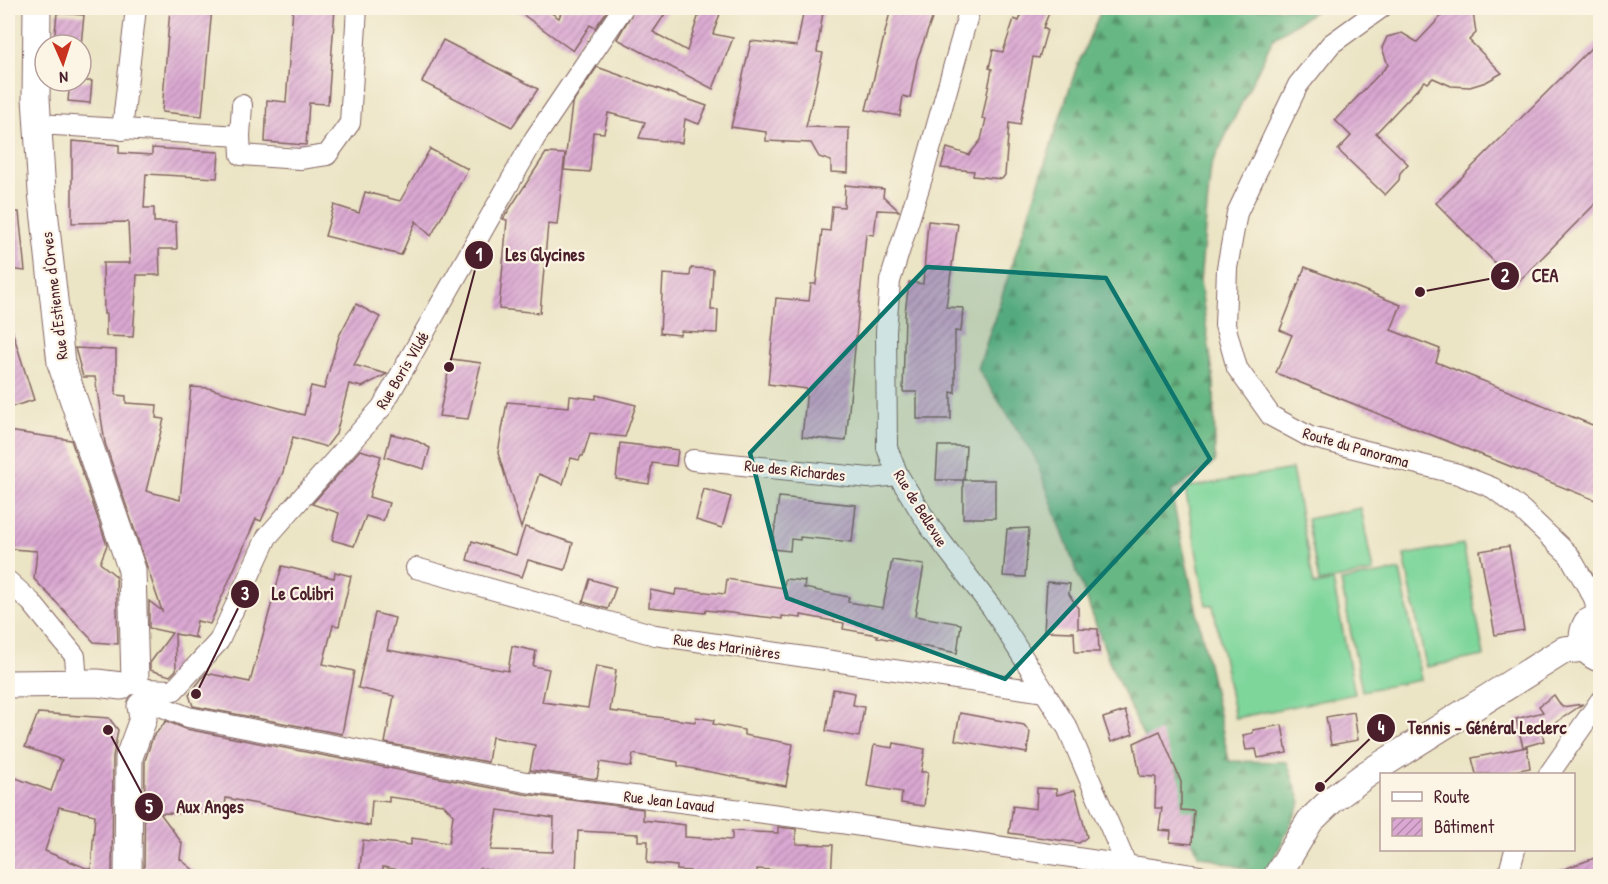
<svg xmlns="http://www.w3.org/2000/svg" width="1608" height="884" viewBox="0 0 1608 884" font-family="'Patrick Hand',sans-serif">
<defs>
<pattern id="forest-firs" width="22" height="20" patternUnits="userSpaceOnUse" patternTransform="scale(1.5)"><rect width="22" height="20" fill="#66b783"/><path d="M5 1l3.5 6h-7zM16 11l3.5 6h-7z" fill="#56946b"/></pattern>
<pattern id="building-hatch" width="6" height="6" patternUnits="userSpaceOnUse" patternTransform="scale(1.5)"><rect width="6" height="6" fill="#daa8d2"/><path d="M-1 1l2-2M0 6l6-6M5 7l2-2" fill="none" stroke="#b388ab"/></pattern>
</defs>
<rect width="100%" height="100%" fill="#fcf5e5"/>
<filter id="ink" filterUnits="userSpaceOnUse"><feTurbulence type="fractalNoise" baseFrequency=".0167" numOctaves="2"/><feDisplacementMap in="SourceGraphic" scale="12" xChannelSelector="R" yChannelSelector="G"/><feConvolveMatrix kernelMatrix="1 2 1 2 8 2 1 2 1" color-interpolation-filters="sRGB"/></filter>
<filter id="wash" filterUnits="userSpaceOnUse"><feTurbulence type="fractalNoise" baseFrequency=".008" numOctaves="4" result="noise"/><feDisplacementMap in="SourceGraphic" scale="24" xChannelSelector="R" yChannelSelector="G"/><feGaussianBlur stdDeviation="1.35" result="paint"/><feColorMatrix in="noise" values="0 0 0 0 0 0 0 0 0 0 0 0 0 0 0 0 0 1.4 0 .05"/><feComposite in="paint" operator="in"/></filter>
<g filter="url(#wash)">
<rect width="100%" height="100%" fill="#ebe4c5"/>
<polygon fill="url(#forest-firs)" stroke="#586b57" stroke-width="1.5" points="1102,8 1320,8 1274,37 1211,166 1200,281 1214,383 1215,462 1171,492 1229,761 1287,762 1301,803 1266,875 1198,855 1111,666 1035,457 978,369 1076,69"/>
<g fill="#7ed69b" stroke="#647a63" stroke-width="1.5">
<polygon points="1292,469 1314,585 1333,581 1355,694 1235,718 1213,605 1206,605 1185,488"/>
<polygon points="1361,508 1373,572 1319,582 1307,519"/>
<polygon points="1463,544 1484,656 1426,667 1404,555"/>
<polygon points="1400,570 1421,680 1362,691 1341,581"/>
</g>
<g id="blocks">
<g fill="url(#building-hatch)" fill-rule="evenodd">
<polygon points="170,8 212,8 202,116 162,112"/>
<polygon points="293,8 335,8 328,104 309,103 306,145 265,142 267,100 286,102"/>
<polygon points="514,8 544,8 559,18 562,10 557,8 609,8 595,28 590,25 573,51"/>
<polygon points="635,8 669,8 653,32 687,51 701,8 722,8 713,34 733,38 713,89 617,39"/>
<polygon points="804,8 823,12 817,52 823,53 806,127 849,128 848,173 831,172 831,161 819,157 811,143 766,141 766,132 731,127 751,41 797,46"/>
<polygon points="891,8 936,8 917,60 910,98 903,96 900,116 866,110"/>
<polygon points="1024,8 1051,8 1043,28 1047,30 1039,58 1033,57 1020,125 1009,123 1005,175 1002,179 973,176 974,171 941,168 947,148 969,155 981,140 986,119 982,119 992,69 989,68 993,50 1003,52 1014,19 1019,21"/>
<polygon points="1449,8 1467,8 1473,12 1476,33 1469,40 1502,73 1486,82 1470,87 1451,86 1433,78 1428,83 1425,81 1376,133 1408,164 1400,173 1399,180 1385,195 1338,150 1351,136 1335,120 1388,65 1382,48 1387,37 1402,33 1417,42"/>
<polygon points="57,13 84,15 81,45 54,43"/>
<polygon points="1600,39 1600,199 1516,284 1436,203"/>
<polygon points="443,40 538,89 512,127 422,82"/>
<polygon points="597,67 707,106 699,124 685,119 682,143 639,138 645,122 608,113 604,133 593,132 590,172 564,170 572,104"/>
<polygon points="70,81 92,81 90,103 68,101"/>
<polygon points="72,141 119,145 119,153 152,155 152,148 219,152 217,178 146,174 144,208 154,208 154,222 176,222 177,249 159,249 160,275 137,275 133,337 106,336 106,314 104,314 103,263 130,263 128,222 72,223"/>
<polygon points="430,149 468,169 431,236 416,221 401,255 325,236 334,205 359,213 365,192 400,201"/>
<polygon points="546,153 565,154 557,225 548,224 540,313 499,309 507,220 503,219"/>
<polygon points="845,185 884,189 883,196 899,211 877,210 874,235 866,234 846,441 802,437 807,389 768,384 776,298 809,301 811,284 816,284 822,230 830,231 832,206 844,207"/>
<polygon points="8,212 19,212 25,271 8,269"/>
<polygon points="928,221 958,224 946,307 963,308 961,332 955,331 955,393 951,392 951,419 917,419 917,392 903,392 905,313 909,282 923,284"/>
<polygon points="1305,267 1401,305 1391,330 1440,349 1436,362 1600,428 1600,502 1276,373 1292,335 1280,330"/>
<polygon points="691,268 713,269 711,310 718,310 717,333 681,331 680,335 660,333 663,274 690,276"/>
<polygon points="356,304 380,317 354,365 387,374 362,387 349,384 336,434 326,447 293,437 283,472 261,521 256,519 210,624 197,621 194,635 197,638 175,634 176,670 170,676 150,670 150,663 172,633 149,628 149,601 162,611 105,443 95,377 83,377 75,348 116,350 116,395 126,396 126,403 157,405 156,418 164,419 146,491 180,500 191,387 208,388 304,415 311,386 324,389 339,336"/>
<polygon points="11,327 34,400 8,408 8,328"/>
<polygon points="451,359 481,363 468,419 439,416"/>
<polygon points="596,395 636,405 625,437 590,433 583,456 581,456 579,460 571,458 563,484 539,474 521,528 498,453 507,402 569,407 570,396 596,399"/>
<polygon points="8,431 71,440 107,545 100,563 116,576 118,644 94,642 34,579 37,551 12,549 12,540 8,539"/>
<polygon points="391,434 413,439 430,448 424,469 385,457"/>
<polygon points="620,443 678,450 676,466 652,463 649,484 616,479"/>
<polygon points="938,446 966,446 964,480 995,480 995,518 963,518 963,480 936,480"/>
<polygon points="360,450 381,456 369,497 389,503 383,521 366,516 354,546 332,540 339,513 312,504"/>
<polygon points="704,489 731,497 722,528 696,520"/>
<polygon points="779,497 856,505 852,542 800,537 800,540 791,539 790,551 772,549"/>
<polygon points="525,527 573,543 565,570 528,560 522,577 467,560 472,541 516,555"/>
<polygon points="1029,528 1025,577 1003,576 1007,529"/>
<polygon points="1509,546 1524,630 1495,635 1480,551"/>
<polygon points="892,560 924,565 915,616 961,624 957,653 877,637 878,635 843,629 844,623 801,615 801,618 782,616 782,619 706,610 705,613 649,607 650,590 675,595 676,589 725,594 727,579 784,588 785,579 805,581 804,588 849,597 848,602 883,608"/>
<polygon points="282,566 334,578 335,572 351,576 339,626 333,625 323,664 354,671 342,734 193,706 189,695 206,673 250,682"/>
<polygon points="590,579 616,587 608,609 583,602"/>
<polygon points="1047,582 1070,584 1069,594 1078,608 1078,628 1098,629 1099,652 1075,652 1074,632 1044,631"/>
<polygon points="375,613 395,618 387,650 508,671 512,646 536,651 533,666 549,669 542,702 588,708 596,666 616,670 610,711 695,722 696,717 714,720 713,724 744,730 744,735 793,744 786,786 678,766 678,762 633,754 631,767 600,762 597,779 530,770 535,745 492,737 488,762 385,743 394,696 358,688"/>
<polygon points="833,689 855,693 853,705 864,707 859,737 826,731"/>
<polygon points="1554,695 1562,707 1583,704 1542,732 1544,741 1523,747 1516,719 1543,712 1539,706"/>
<polygon points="1125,711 1133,734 1111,742 1103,718"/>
<polygon points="1354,712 1358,740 1331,745 1326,717"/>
<path d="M38 713 109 718 118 730 113 757 112 876H8V775L51 791 62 760 25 747ZM59 807 95 815 91 870 45 851Z"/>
<polygon points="960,713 1024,725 1030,732 1027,753 955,740"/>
<path d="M166 721 186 729 524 794 643 809V820L685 825V837L732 840V831L778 833V827L796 829V844L833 845 831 876H803V872L757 869V875L689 876 690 871 677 870V866L647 863 648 841H638V834L578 831 576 872 552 871V876H520L479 868 477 876H428L383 867V876H359L363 840 411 845V838L449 843 453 815 443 804 389 797V802L372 800 370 826 226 798 225 806 210 803 209 814 160 813 182 843 180 859 201 876H144L145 760 153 737ZM498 810 554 818 553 852 491 850Z"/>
<polygon points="1282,725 1287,753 1258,758 1256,749 1246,750 1243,735 1253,733 1253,730"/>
<polygon points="1160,731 1181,782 1181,810 1194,811 1192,844 1170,842 1171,831 1159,830 1162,808 1155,808 1156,777 1140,776 1134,743"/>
<polygon points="894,743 925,749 921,772 928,772 924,806 901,803 902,792 867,786 874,745 893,748"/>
<polygon points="1527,747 1530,768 1509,772 1510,774 1476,774 1472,758"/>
<polygon points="1037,788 1056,789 1057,795 1075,790 1087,837 1079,843 1009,833 1013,806 1036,809"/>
<polygon points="1600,856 1600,876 1550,876 1550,874"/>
</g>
</g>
</g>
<g filter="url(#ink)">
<use href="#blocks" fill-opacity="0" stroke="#826461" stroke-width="1.5"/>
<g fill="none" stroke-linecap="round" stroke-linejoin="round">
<g stroke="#826461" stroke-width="22">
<g id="street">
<polyline points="970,8 922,178 890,281 886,331 887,448 898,475 930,527 992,608 1068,729 1126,864"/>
<polyline points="1381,8 1331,44 1298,85 1237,213 1227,268 1225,325 1237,368 1271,416 1310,437 1458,474 1493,488 1522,510 1569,555 1594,598 1598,616"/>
<polyline points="38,124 240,136 241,155 300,159 327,155 350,123 357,8"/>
<polyline points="122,130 136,8"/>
<polyline points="240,136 242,105"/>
<polyline points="693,460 869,478 898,475"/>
<polyline points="416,568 655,635 1045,692"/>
<polyline points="8,581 31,602 75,656 77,683"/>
<polyline points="145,689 174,690 219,641 267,537 382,407 535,138 623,8"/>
<polyline points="145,700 188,717 526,782 841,823 1199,876"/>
<polyline points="1549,774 1600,701"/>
<polyline points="1508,876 1515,850"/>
</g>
</g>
<g stroke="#826461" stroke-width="29">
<g id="secondary">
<polyline points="37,8 36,98 42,192 61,363 132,570 135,681"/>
<path d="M1599 658C1584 652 1579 638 1587 623L1600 616"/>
<polyline points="8,684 97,683 121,686"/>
<polyline points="128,876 129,757 143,719 141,706"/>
<polyline points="1277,876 1310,821 1333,799 1367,774 1564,650 1586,648"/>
</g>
</g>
<use href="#street" stroke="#fff" stroke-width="20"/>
<use href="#secondary" stroke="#fff" stroke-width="27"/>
</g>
</g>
<path fill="#0f766e" fill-opacity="0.2" stroke="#0f766e" stroke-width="4.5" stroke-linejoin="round" d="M927 267 1106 278 1210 459 1005 679 787 598 750 453Z"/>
<g text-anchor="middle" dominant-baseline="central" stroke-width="4.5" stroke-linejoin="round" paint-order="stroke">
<g font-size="16" fill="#4a1f2b" stroke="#fcf5e5">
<text transform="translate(54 296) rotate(-97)">Rue d'Estienne d'Orves</text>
<text transform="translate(402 370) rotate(-59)">Rue Boris Vildé</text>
<text transform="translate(1356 447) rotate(16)">Route du Panorama</text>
<text transform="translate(795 470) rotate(6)">Rue des Richardes</text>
<text transform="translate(921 508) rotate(58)">Rue de Bellevue</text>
<text transform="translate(727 646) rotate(8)">Rue des Marinières</text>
<text transform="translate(669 801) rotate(7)">Rue Jean Lavaud</text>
</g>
</g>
<path fill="none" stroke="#4a1f2b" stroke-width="2" d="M449 367L479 255M1420 292L1505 276M196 694L245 594M1320 787L1381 728M108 730L149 807"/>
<g fill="#4a1f2b" stroke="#fcf5e5" stroke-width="2">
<circle cx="449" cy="367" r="6"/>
<circle cx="1420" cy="292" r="6"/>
<circle cx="196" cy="694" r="6"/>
<circle cx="1320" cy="787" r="6"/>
<circle cx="108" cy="730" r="6"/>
<circle cx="479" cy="255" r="15"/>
<circle cx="1505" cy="276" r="15"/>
<circle cx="245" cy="594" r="15"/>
<circle cx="1381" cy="728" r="15"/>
<circle cx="149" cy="807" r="15"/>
</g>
<g font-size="18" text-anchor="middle" font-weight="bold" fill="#fff">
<text x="479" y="261">1</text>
<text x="1505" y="282">2</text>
<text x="245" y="600">3</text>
<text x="1381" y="734">4</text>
<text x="149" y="813">5</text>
</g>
<g font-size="18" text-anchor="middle" font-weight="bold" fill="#4a1f2b" stroke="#fcf5e5" stroke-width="4.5" stroke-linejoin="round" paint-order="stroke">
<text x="545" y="261">Les Glycines</text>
<text x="1545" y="282">CEA</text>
<text x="303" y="600">Le Colibri</text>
<text x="1487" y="734">Tennis - Général Leclerc</text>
<text x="210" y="813">Aux Anges</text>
</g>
<rect width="1608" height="884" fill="none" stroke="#fcf5e5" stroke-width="30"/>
<rect x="1380" y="773" width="195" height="78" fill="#fcf5e5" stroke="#b59f9b" stroke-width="1.5"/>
<rect x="1392" y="792" width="30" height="9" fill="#ffffff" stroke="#b59f9b" stroke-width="1.5"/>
<text x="1434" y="803" font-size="18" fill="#4a1f2b">Route</text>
<rect x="1392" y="818" width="30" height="18" fill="url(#building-hatch)" stroke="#b59f9b" stroke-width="1.5"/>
<text x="1434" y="833" font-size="18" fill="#4a1f2b">Bâtiment</text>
<g transform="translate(63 63) rotate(177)"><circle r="28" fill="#fcf5e5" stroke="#b59f9b" stroke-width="1.5"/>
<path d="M0-4.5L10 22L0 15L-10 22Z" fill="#c8321e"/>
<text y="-9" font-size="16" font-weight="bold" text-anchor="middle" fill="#4a1f2b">N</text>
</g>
</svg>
